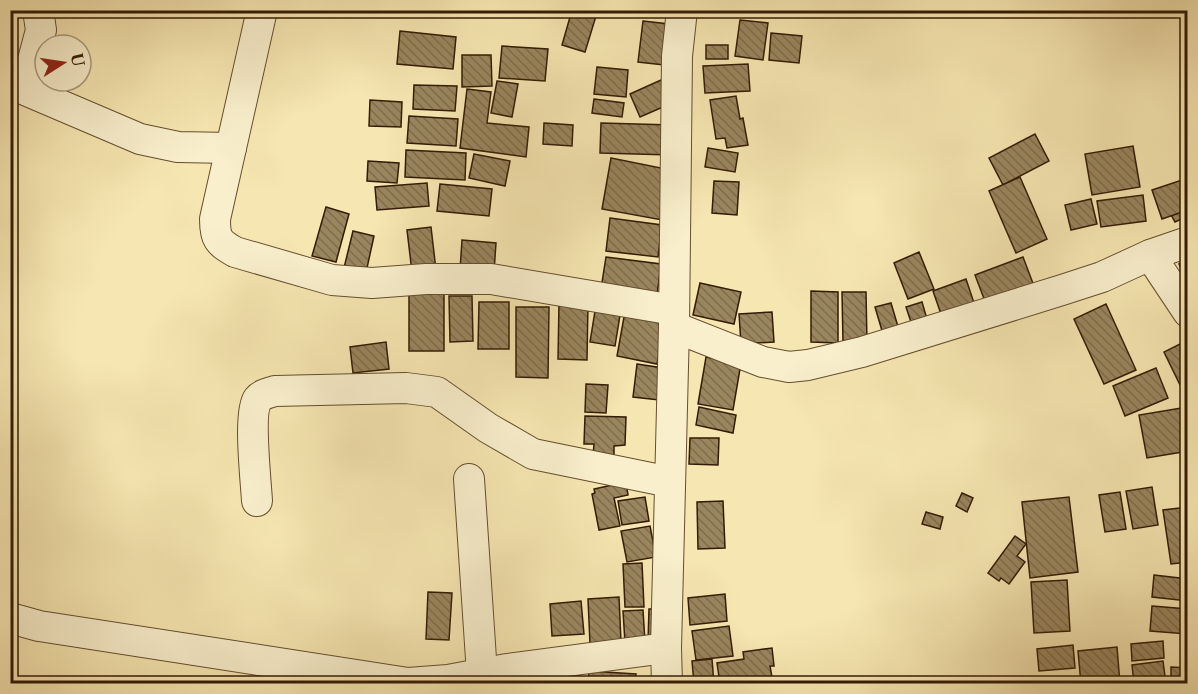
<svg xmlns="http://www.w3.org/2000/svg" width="1198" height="694" viewBox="0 0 1198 694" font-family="'Libre Caslon Text',serif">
<defs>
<pattern id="building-back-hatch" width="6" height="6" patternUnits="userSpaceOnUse" patternTransform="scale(1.5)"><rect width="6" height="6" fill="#99855e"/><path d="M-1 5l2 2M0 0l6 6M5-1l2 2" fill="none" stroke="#7e6c4b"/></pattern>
</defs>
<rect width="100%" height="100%" fill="#f6e6b1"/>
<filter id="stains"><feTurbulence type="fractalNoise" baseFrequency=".00333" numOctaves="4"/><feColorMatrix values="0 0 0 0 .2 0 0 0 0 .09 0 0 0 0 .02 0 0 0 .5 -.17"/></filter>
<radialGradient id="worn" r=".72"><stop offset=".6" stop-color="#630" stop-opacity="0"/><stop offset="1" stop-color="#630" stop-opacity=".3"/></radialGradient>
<g fill="url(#building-back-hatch)" stroke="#341b04" stroke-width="1.5">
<polygon points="572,10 579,10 596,16 585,52 562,45"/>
<polygon points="620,10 649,10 649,17 619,13"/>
<polygon points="738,10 768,10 767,17"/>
<polygon points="740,20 768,23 763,60 735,56"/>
<polygon points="643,21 669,24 664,65 638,62"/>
<polygon points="400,31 456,37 453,69 397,64"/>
<polygon points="771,33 802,36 799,63 769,60"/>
<rect x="706" y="45" width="22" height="14"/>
<polygon points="502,46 548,49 545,81 499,78"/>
<polygon points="462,55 491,55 492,86 462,87"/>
<polygon points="748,64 750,91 705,93 703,66"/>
<polygon points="597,67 628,70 626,97 594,94"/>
<polygon points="661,80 672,103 640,117 630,94"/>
<polygon points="497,81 518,84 512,117 491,113"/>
<polygon points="414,85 457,86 455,111 413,109"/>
<polygon points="467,89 491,92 487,123 529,127 526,157 460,148"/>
<polygon points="736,96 740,119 743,118 748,145 727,148 725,138 716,139 710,100"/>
<polygon points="594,99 624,103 622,117 592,113"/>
<polygon points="370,100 402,102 401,127 369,126"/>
<polygon points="409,116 458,119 456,146 407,143"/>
<polygon points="544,123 573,125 572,146 543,144"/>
<polygon points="601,123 672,125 671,155 600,153"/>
<polygon points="1035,134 1049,161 1003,185 989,158"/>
<polygon points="1133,146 1140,187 1092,195 1085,154"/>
<polygon points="708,148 738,153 735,172 705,167"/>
<polygon points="406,150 466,153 465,180 405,177"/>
<polygon points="474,154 510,161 505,186 469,178"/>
<polygon points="611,158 671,170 662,220 602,209"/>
<polygon points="368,161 399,163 397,183 367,181"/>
<polygon points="1020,177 1047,239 1016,253 989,191"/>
<polygon points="1188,177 1188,216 1175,222 1159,193"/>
<polygon points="1188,178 1188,210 1162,219 1152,190"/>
<polygon points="714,181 739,182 737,215 712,213"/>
<polygon points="427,183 429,206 377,210 375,187"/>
<polygon points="440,184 492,189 489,216 437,211"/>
<polygon points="1143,195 1146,221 1101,227 1097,201"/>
<polygon points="1091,199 1097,224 1071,230 1065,205"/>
<polygon points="326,207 349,214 336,262 312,256"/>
<polygon points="610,218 662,225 658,257 606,251"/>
<polygon points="431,227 436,270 412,272 407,230"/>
<polygon points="353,231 374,236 365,277 343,272"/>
<polygon points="462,240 496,243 494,272 460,270"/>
<polygon points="919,252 934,289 908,299 894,263"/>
<polygon points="606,257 661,264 656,303 600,295"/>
<polygon points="1023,257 1034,286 986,304 975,275"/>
<polygon points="1188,260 1188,285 1179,264"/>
<polygon points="966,279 974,303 941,314 933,291"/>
<polygon points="700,283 741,292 734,324 693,315"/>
<polygon points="811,291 838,292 838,343 811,342"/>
<polygon points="842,292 866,292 867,342 843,342"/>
<rect x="409" y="293" width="35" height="58"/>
<polygon points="449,296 472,296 473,341 450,342"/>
<polygon points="479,302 509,302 509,349 478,349"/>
<polygon points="922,302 929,326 914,331 906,307"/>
<polygon points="559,303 588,303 587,360 558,359"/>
<polygon points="891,303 899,330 883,334 875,307"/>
<polygon points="1106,304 1136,370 1104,384 1074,319"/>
<polygon points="596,305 621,309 615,346 590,342"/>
<polygon points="626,306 667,314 657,364 617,356"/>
<polygon points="516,307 549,307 548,378 516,377"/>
<polygon points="772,312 774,342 741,344 739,314"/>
<polygon points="386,342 389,369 353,373 350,347"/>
<polygon points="1180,344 1188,359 1188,389 1183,391 1164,352"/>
<polygon points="706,357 741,363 733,410 698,404"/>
<polygon points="637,364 663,368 659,400 633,397"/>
<polygon points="1156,368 1168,398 1125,416 1113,386"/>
<polygon points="586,384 608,385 606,413 585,412"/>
<polygon points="699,407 736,415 733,433 696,425"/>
<polygon points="1188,407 1188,451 1147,458 1139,415"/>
<polygon points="585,416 626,417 625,445 614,446 614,456 593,456 594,444 584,444"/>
<polygon points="690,438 719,438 718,465 689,464"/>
<polygon points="626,482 628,495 614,498 620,526 599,530 592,494 595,493 594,489"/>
<polygon points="1152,487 1158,525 1133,529 1126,491"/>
<polygon points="1120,492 1126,529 1105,532 1099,495"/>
<polygon points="962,493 973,498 967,512 956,506"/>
<polygon points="645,497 649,521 622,525 618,501"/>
<polygon points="1069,497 1078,572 1030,578 1022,502"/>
<polygon points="723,501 725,548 698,549 697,502"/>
<polygon points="1188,507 1188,562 1171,564 1163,510"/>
<polygon points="926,512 943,517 940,529 922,524"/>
<polygon points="650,526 656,557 627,562 621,531"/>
<polygon points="1015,536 1026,544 1017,556 1025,562 1009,584 1001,578 999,581 988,573"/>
<polygon points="642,563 644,607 625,607 623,564"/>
<polygon points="1154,575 1188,579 1188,601 1152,597"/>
<polygon points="1067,580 1070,631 1034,633 1031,582"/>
<polygon points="428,592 452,593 449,640 426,639"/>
<polygon points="725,594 727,621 690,625 688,598"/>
<polygon points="619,597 621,642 590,644 588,599"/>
<polygon points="581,601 584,634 552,636 550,604"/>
<polygon points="1152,606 1188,609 1188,634 1150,631"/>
<polygon points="649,609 660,609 659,642 648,642"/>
<polygon points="643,610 645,642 625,643 623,611"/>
<polygon points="729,626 733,656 696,660 692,631"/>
<polygon points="1163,641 1164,658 1132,661 1131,644"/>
<polygon points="1073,645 1075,668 1039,671 1037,649"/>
<polygon points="1117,647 1120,684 1081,684 1078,651"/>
<polygon points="772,648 774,666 770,666 773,683 720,684 717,663 744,659 743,652"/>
<polygon points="712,659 714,684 694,684 692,661"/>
<polygon points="1163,661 1166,684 1134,684 1132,665"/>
<polygon points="1171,667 1188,668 1188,684 1171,684"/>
<polygon points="547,669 580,670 580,684 546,684"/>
<polygon points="589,671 636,674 635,684 588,684"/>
</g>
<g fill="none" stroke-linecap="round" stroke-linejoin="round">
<g stroke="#644e2f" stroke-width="32">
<g id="street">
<polyline points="38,10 41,30 25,90 140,139 178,147 231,148"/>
<path d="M262 10 215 219C215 239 218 242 235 252L332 280 372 283 426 279H491L674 310"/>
<polyline points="1150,255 1188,312"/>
<polyline points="674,327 763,362 789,367 808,365 862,352 1062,290 1102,277 1150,255 1188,242"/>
<polyline points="469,479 482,674"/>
<path d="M257 501C256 482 248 412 258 399 262 394 269 393 275 391L406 388 437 392 488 428 533 454 670 482"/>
<polyline points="10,618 39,626 408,683 448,680 507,669 666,648"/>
<polyline points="667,684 666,648 674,327 677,56 682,10"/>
</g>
</g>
<use href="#street" stroke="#f9efcc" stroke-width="30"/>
</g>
<rect width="1198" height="694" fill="none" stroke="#f6e6b1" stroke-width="36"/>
<rect x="12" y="12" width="1174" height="670" fill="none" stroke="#341b04" stroke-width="3"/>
<rect x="18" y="18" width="1162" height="658" fill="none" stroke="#341b04" stroke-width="1.5"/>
<g transform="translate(63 63) rotate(78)"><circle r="28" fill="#f9efcc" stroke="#aa9a7c" stroke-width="1.5"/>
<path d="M0-4.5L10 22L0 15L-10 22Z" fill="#8f2418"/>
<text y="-9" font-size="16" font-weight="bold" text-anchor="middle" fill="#341b04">U</text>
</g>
<rect width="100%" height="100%" filter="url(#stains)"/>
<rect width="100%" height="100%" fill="url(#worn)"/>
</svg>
